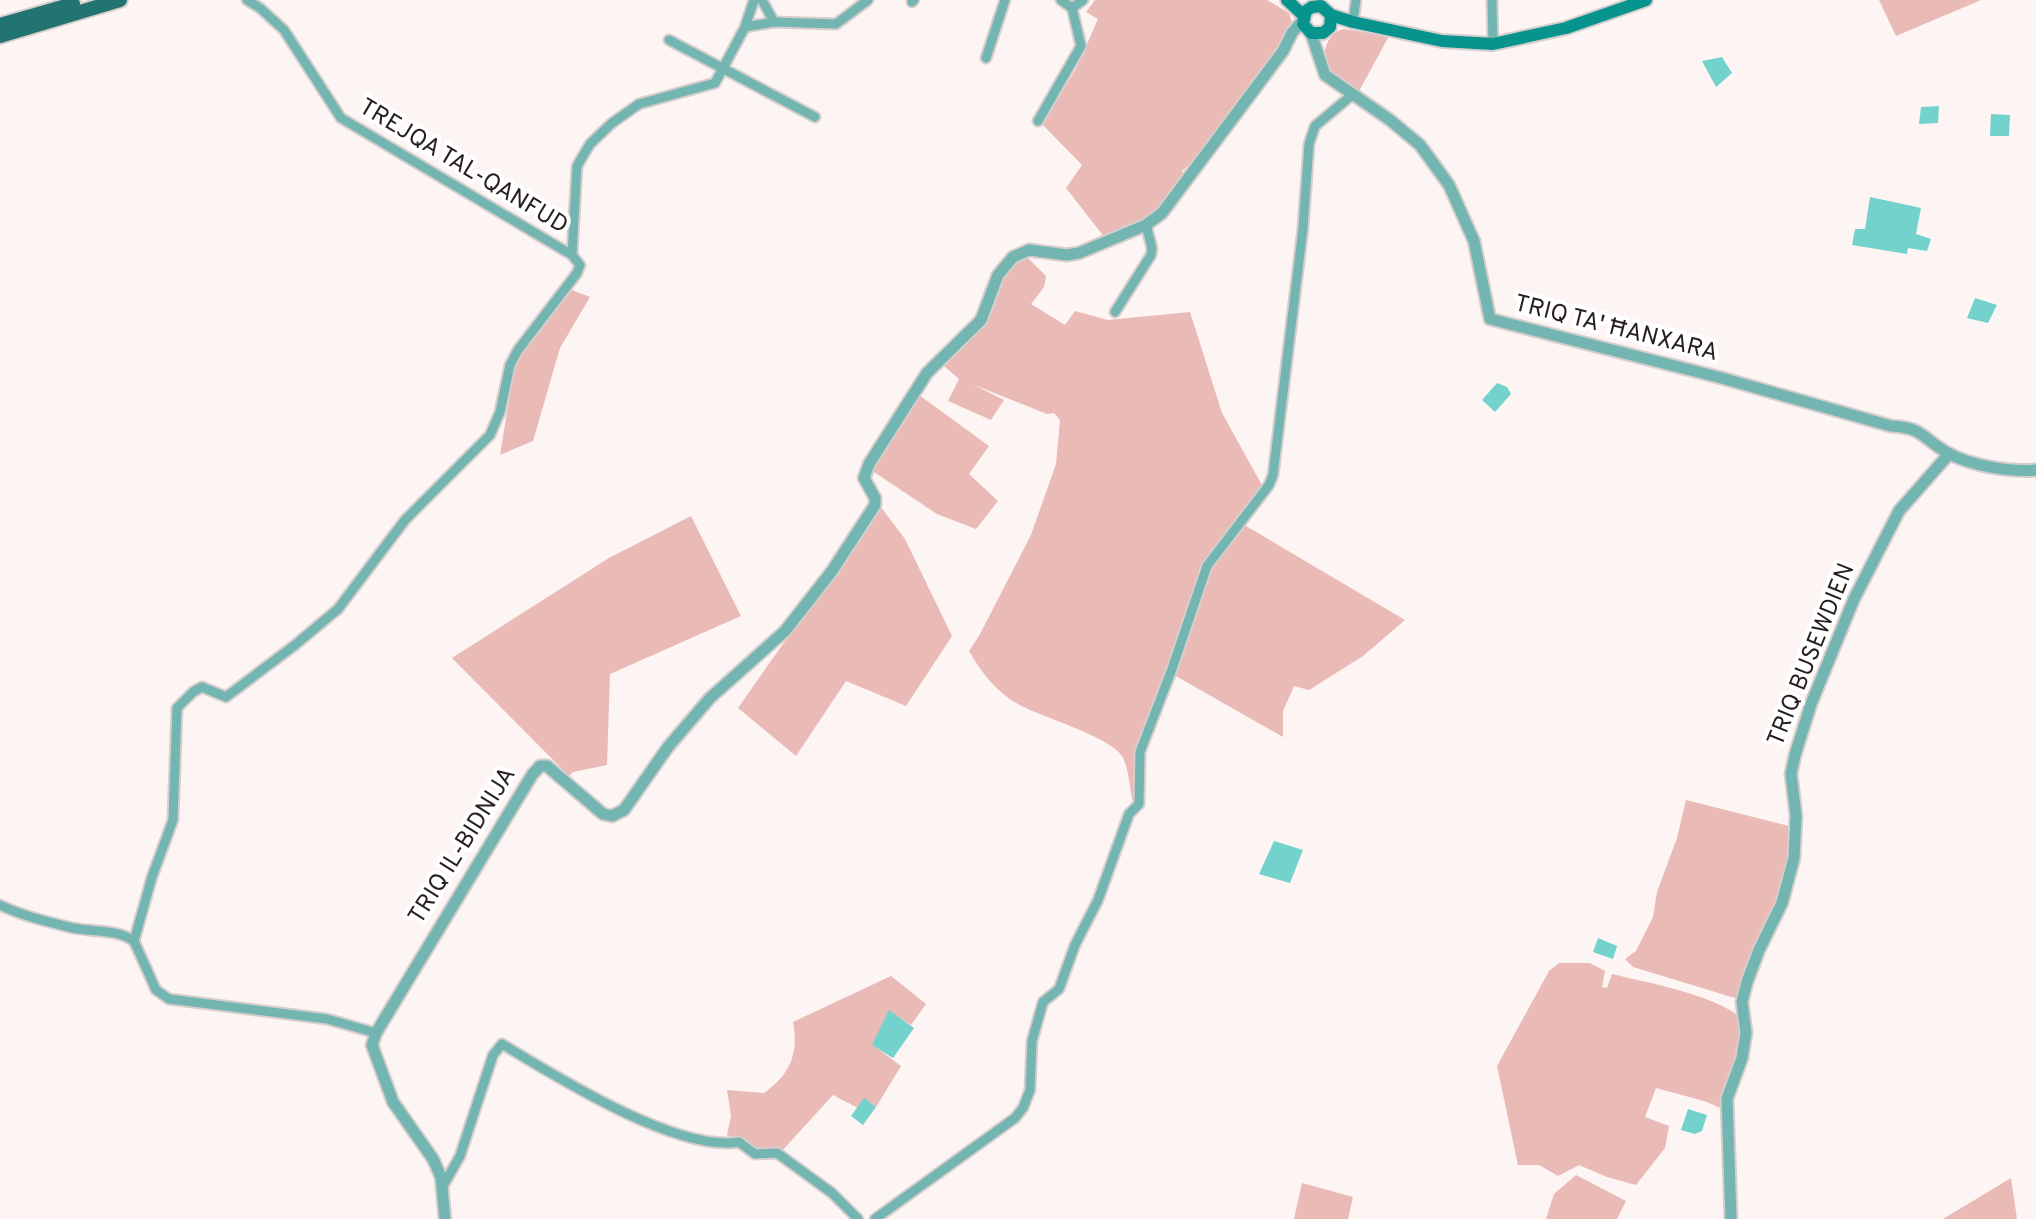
<svg xmlns="http://www.w3.org/2000/svg" width="2036" height="1219" viewBox="0 0 2036 1219" font-family="Overpass,sans-serif">
<rect width="100%" height="100%" fill="#fdf4f4"/>
<g fill="#e9bab6">
<path d="M1095 0H1267L1289 13 1293 26 1281 45 1194 161 1182 171 1184 179C1160 213 1142 220 1105 238L1066 188 1082 165 1042 124 1076 69 1098 19 1086 12Z"/>
<polygon points="1879,0 1981,0 1896,36"/>
<path d="M1343 29 1389 36 1358 93C1350 87 1338 81 1331 73 1318 59 1326 33 1343 29Z"/>
<path d="M1028 258 1046 276 1044 287 1031 304 1065 325 1075 311 1108 320 1190 312 1222 413 1263 487 1205 565 1137 753 1133 804C1130 790 1129 768 1122 756 1109 736 1041 717 1018 704 996 692 981 672 969 651L979 636 1031 535 1056 464 1060 420 1054 413 1047 414 972 384 1004 400 991 420 948 401 959 379 944 366C960 350 980 333 991 313 1005 287 993 270 1028 258Z"/>
<polygon points="572,290 590,297 560,348 533,441 500,455 516,358"/>
<polygon points="919,395 989,446 969,474 998,501 976,529 937,514 871,470"/>
<polygon points="880,506 905,539 952,636 906,706 846,681 796,756 738,708"/>
<polygon points="691,516 741,616 610,674 607,765 573,772 569,776 452,658 609,558"/>
<polygon points="1241,523 1405,620 1363,656 1309,690 1294,686 1283,711 1283,737 1174,675 1209,569"/>
<polygon points="1686,800 1793,827 1789,866 1738,999 1633,967 1625,959 1636,951 1653,917 1657,892 1677,838"/>
<path d="M1559 963H1590L1605 971 1602 987 1607 988 1612 974C1652 984 1709 993 1742 1018L1744 1038 1723 1109 1704 1101 1656 1088 1645 1117 1669 1126 1665 1148 1636 1185 1607 1177 1579 1165 1558 1176 1539 1165H1518L1497 1066 1549 971Z"/>
<path d="M891 976 926 1004 911 1025 889 1011 873 1045 901 1066 876 1107 864 1099 858 1108 833 1095 781 1152 761 1151 727 1135 731 1116 727 1090 764 1093C790 1074 799 1054 793 1022Z"/>
<polygon points="1576,1175 1626,1201 1617,1219 1546,1219 1554,1194"/>
<polygon points="2011,1178 2017,1219 1943,1219"/>
<polygon points="1302,1183 1353,1197 1348,1219 1294,1219"/>
</g>
<g fill="#73d2cc">
<polygon points="1722,57 1732,73 1716,87 1702,61"/>
<polygon points="1939,106 1938,123 1919,124 1921,107"/>
<polygon points="1991,114 2010,115 2009,136 1990,136"/>
<polygon points="1870,197 1921,208 1916,234 1931,239 1927,251 1908,248 1907,254 1852,245 1855,229 1865,229"/>
<polygon points="1975,298 1997,305 1988,323 1967,318"/>
<polygon points="1497,383 1507,387 1511,394 1495,412 1482,400"/>
<polygon points="1274,841 1303,850 1290,883 1259,874"/>
<polygon points="1598,938 1617,946 1613,959 1593,952"/>
<polygon points="889,1010 914,1028 893,1058 872,1045"/>
<polygon points="864,1098 876,1107 863,1125 851,1116"/>
<polygon points="1688,1109 1707,1115 1702,1131 1695,1134 1681,1130"/>
</g>
<g fill="none" stroke-linecap="round" stroke-linejoin="round">
<g stroke="#d6cecd" stroke-width="13">
<g id="minor">
<polyline points="762,0 774,22"/>
<polyline points="1061,0 1072,8"/>
<polyline points="1492,0 1493,44"/>
<polyline points="912,2 914,0"/>
<polyline points="1353,22 1356,0"/>
<polyline points="745,27 774,22 836,24 868,0"/>
<polyline points="669,40 815,117"/>
<polyline points="986,58 1005,0"/>
<polyline points="1038,121 1081,46 1072,8 1083,0"/>
<polyline points="572,255 577,166 590,144 612,123 639,104 715,83 745,27 754,0"/>
<polyline points="1115,312 1151,255 1152,248 1146,225"/>
<path d="M0 905C23 916 48 922 73 928 93 932 117 929 134 941"/>
<polyline points="134,941 152,877 173,820 177,708 193,692 202,687 226,697 295,645 338,609 405,520 490,435 500,412 510,365 518,350 577,273 580,265 572,255 341,118 284,30 260,8 247,0"/>
<polyline points="134,941 156,990 169,999 327,1019 376,1033"/>
<path d="M443 1186 460 1156 493 1055 502 1044C557 1077 676 1152 739 1142L755 1154 777 1153 832 1193 858 1219"/>
<polyline points="875,1219 1015,1118 1023,1108 1030,1090 1032,1041 1043,1002 1059,989 1075,945 1098,900 1129,814 1139,804 1140,752 1172,669 1207,566 1269,485 1273,475 1303,228 1309,144 1315,126 1352,95"/>
</g>
</g>
<g stroke="#d6cecd" stroke-width="15">
<g id="tertiary">
<path d="M1311 33 1325 75 1390 120 1420 145 1449 185 1474 241 1490 319 1718 377 1891 426C1925 428 1921 438 1948 453 1971 466 2010 472 2036 470"/>
<polyline points="445,1219 441,1177 433,1159 393,1102 372,1045 376,1033 532,775 540,766 547,766 603,814 612,816 624,810 668,747 710,698 785,631 832,571 875,505 875,498 864,478 869,464 927,373 981,320 998,275 1013,257 1029,250 1067,255 1079,253 1146,225 1162,213 1283,51 1292,33 1303,20"/>
<polyline points="1731,1219 1727,1099 1742,1058 1746,1033 1742,1002 1747,982 1759,950 1782,903 1794,858 1796,816 1791,774 1795,755 1811,704 1854,599 1899,511 1949,454"/>
</g>
</g>
<g stroke="#d6cecd" stroke-width="16">
<g id="secondary">
<polyline points="1287,0 1304,16"/>
<polyline points="1331,15 1330,27 1323,33 1311,33 1303,24 1306,11 1312,7 1321,6 1331,15 1353,22 1442,41 1493,44 1566,28 1646,0"/>
</g>
</g>
<g stroke="#d6cecd" stroke-width="18">
<g id="primary">
<polyline points="0,25 73,4"/>
<polyline points="0,36 120,0"/>
</g>
</g>
<use href="#minor" stroke="#73b5b1" stroke-width="9"/>
<use href="#tertiary" stroke="#73b5b1" stroke-width="11"/>
<use href="#secondary" stroke="#07948e" stroke-width="12"/>
<use href="#primary" stroke="#21746f" stroke-width="14"/>
</g>
<g text-anchor="middle" dominant-baseline="central" stroke-width="8" stroke-linejoin="round" paint-order="stroke">
<g font-size="24" fill="#261f1e" stroke="#fff">
<text transform="translate(463 167) rotate(31)">TREJQA TAL-QANFUD</text>
<text transform="translate(1616 329) rotate(14)">TRIQ TA' ĦANXARA</text>
<text transform="translate(1812 655) rotate(-68)">TRIQ BUSEWDIEN</text>
<text transform="translate(463 846) rotate(-58)">TRIQ IL-BIDNIJA</text>
</g>
</g>
</svg>
